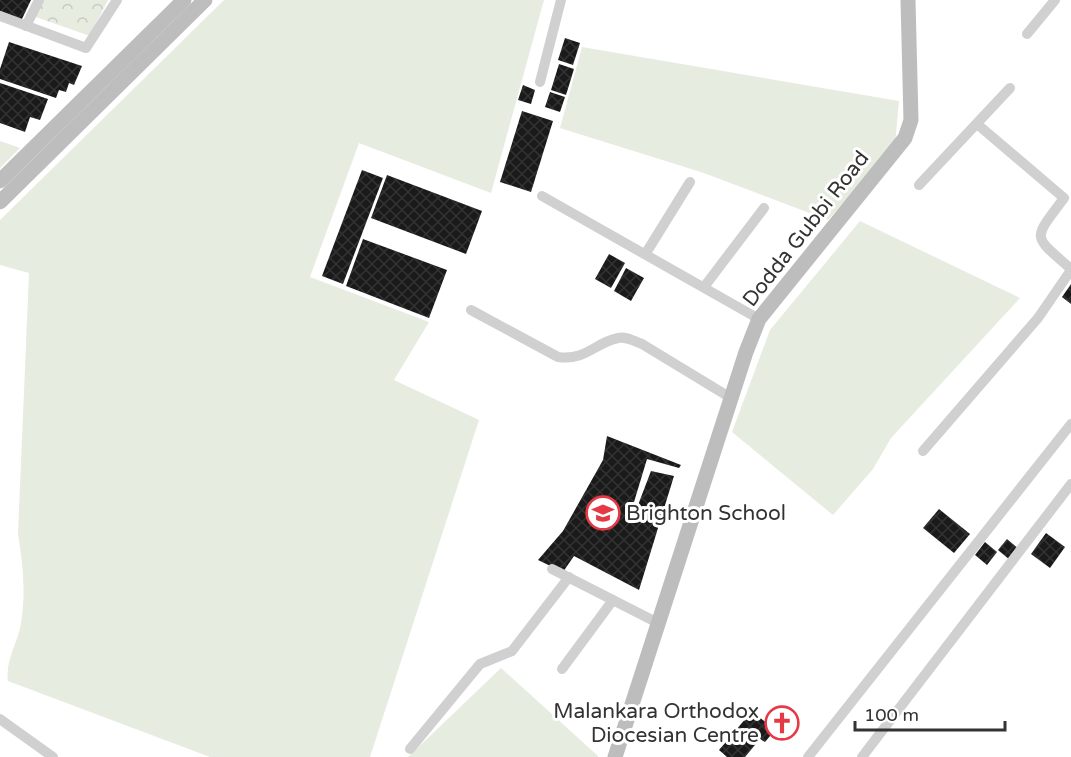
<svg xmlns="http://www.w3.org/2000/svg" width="1071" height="757" viewBox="0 0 1071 757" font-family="'Varela Round',sans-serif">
<defs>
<pattern id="park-crowns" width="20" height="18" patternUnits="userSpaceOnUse" patternTransform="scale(1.5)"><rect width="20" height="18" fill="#e6ecdf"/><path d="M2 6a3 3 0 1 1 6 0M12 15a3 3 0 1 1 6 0" fill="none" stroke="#c6cbc0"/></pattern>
<pattern id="building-cross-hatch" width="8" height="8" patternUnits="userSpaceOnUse" patternTransform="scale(1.5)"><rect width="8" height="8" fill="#1a1a1a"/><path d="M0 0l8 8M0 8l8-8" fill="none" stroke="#333"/></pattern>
</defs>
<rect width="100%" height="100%" fill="#fff"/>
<g fill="#e6ecdf">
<path d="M224 0H544L491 193 359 143 310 277 429 322 394 380 479 420 370 757H210L8 681C5 660 18 643 21 623 26 593 23 564 18 534L29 273 0 265V220Z"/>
<polygon points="582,47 899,101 895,144 828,220 704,173 560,128"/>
<polygon points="0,141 20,148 0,168"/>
<polygon points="860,221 1020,298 891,438 873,469 833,515 732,432 770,330"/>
<polygon points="501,668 598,756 598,757 408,757"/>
</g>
<polygon fill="url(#park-crowns)" points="41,0 108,0 90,36 33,16"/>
<g fill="url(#building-cross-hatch)">
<polygon points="0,0 31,0 21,21 0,11"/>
<polygon points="565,38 580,43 573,65 558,60"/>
<polygon points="9,42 82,66 74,85 69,83 66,92 59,90 56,98 0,79 0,69"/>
<polygon points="559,64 574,69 566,95 551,90"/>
<polygon points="0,83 48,99 40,120 30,117 25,132 0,123"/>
<polygon points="523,85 535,90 531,104 518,100"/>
<polygon points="550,92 565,97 560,112 545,107"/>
<polygon points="522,111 553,121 531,192 500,182"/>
<polygon points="362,170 383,178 343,284 322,276"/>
<polygon points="387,175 482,211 466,254 371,218"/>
<polygon points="363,239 447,270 429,318 346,286"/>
<polygon points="609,254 625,263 611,288 595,279"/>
<polygon points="626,268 644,278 631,301 614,291"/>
<polygon points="1071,284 1071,304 1062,297"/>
<polygon points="607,436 681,465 679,468 647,459 631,512 635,513 651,471 674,476 639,590 574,556 563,572 538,560 563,531 603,460"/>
<polygon points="939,509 970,534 954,553 923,528"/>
<polygon points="1046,533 1065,547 1050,568 1031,554"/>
<polygon points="1007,539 1019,549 1010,560 998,550"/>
<polygon points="985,542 997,552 987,565 975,555"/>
<polygon points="752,711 775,730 765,742 760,739 745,757 727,757 719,750"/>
</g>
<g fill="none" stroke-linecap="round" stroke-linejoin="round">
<g stroke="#d0d0d0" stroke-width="10">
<polyline points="0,16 86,48 117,0"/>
<polyline points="26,26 39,0"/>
<polyline points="1027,34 1055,0"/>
<polyline points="540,82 561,0"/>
<path d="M977 124 1064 198C1033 240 1031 234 1071 269"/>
<polyline points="919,185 1010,88"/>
<polyline points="542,196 759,319"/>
<polyline points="646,253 690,182"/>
<polyline points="704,287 764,208"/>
<path d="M471 310 558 357C586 361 594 343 618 338 626 336 634 341 642 344L731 398"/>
<polyline points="923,451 1038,318 1071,270"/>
<polyline points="552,569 658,623"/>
<polyline points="562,669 613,600"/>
<polyline points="0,719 53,757"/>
<polyline points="410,749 480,664 512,651 569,577"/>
<polyline points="808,757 1071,424"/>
<polyline points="862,757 1071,484"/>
</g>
<g stroke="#bdbdbd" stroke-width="15">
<polyline points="0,181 184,0"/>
<polyline points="0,202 205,0"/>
<polyline points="615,757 746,352 759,319 905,138 911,120 908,0"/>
</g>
</g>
<defs>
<g id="school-ring" transform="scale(1.725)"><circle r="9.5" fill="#fff" stroke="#e63946" stroke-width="1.5"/><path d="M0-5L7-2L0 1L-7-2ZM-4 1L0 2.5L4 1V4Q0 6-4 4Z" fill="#e63946"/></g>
<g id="church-ring" transform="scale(1.725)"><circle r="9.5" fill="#fff" stroke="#e63946" stroke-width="1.5"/><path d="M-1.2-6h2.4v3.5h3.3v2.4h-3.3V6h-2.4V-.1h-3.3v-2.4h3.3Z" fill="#e63946"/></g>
</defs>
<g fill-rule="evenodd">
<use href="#school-ring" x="603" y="513"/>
<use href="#church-ring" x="782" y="723"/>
</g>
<g text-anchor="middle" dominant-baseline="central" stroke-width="6" stroke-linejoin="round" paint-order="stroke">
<g font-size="21" fill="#333" stroke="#fff">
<text transform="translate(806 229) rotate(-52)">Dodda Gubbi Road</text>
</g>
<g font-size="21" fill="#333" stroke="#fff" text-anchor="start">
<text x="626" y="513">Brighton School</text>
<text x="759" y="711" text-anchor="end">Malankara Orthodox<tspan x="759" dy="24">Diocesian Centre</tspan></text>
</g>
</g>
<path d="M855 721v9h150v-9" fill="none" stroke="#333333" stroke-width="3"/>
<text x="864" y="721" font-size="18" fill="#333333" stroke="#ffffff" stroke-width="4.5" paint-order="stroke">100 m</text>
</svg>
